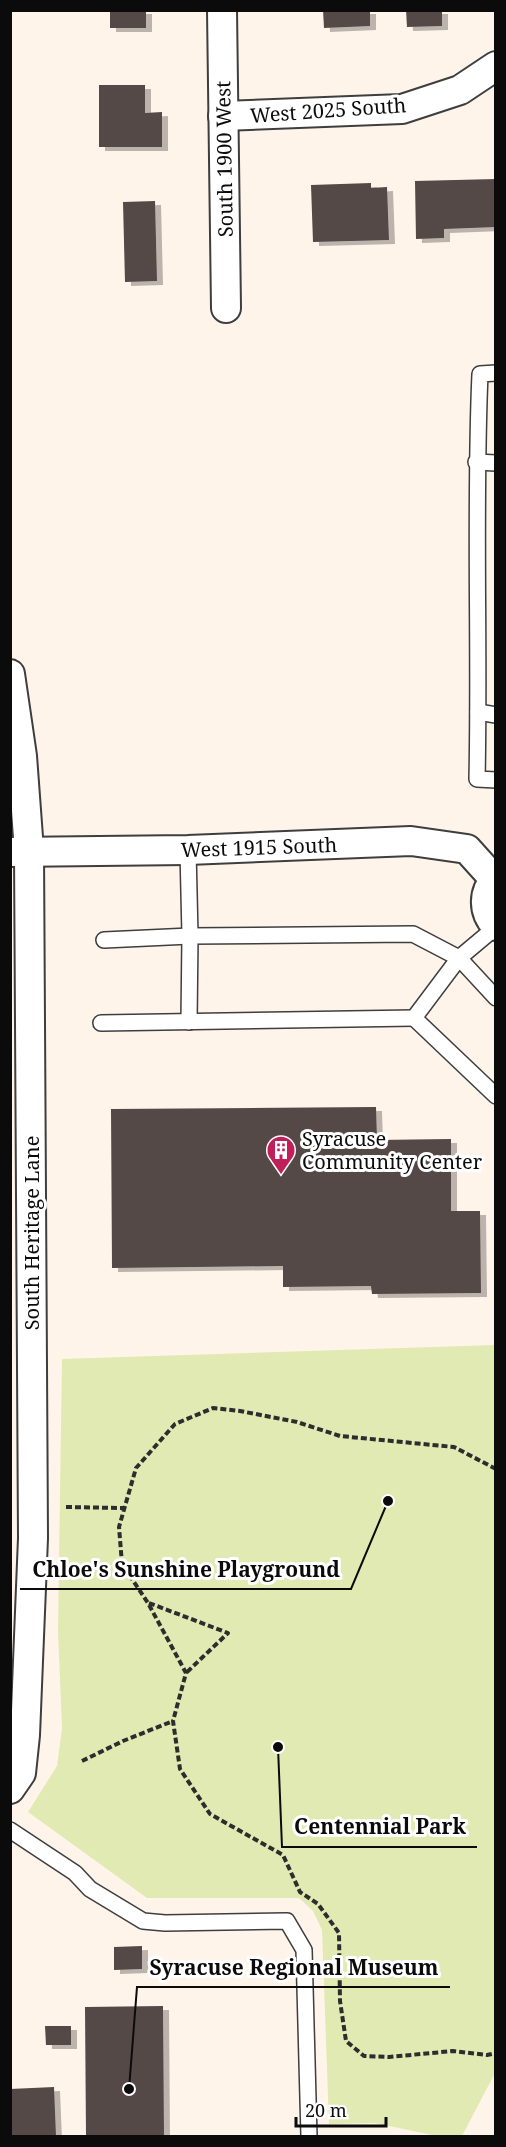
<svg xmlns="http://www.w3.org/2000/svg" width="506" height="2147" viewBox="0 0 506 2147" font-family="'Noto Serif',serif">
<defs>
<filter id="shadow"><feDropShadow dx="6" dy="4" stdDeviation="0" flood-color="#0004"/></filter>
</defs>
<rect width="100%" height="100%" fill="#fff4ea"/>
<polygon fill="#e1eab2" points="495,1345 495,2073 462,2136 437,2136 375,2123 329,2124 322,1930 313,1911 299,1898 147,1898 28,1812 57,1766 62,1728 58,1631 62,1359"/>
<g fill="#544847" filter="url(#shadow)">
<rect x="110" y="10" width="36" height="18"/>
<polygon points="323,10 370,10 370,26 324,28"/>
<polygon points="406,10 442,10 442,26 407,27"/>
<polygon points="99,85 145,85 145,113 162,112 162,147 99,147"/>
<polygon points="496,179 496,227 444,229 444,238 416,239 415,181"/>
<polygon points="371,183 371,188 387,187 389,240 313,242 311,185"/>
<polygon points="155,201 157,281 125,282 123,202"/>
<polygon points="376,1107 377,1140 451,1139 451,1211 480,1211 481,1293 372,1294 371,1286 283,1287 283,1266 112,1268 111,1109"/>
<polygon points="142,1946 142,1969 114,1970 114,1947"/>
<polygon points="163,2006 164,2136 86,2136 85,2007"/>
<polygon points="45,2026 71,2026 71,2045 46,2045"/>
<polygon points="54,2087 56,2136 10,2136 10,2089"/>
</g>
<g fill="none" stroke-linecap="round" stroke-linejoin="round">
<g stroke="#3e3e3e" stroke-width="18">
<g id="lane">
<path d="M496 373 480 374C474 509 480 644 477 779L496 780"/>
<polyline points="476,462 496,463"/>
<polyline points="478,712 496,715"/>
<polyline points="188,850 190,936 189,1022"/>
<polyline points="104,940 190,936 413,934 459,958 496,927"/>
<polyline points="496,998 459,958 414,1018 496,1096"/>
<polyline points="101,1023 414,1018"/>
<polyline points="10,1830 75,1873 90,1889 143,1921 165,1923 287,1921 304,1950 309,2136"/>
</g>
</g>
<g stroke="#3e3e3e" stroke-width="32">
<g id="street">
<polyline points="222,10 226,308"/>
<polyline points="223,116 402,109 460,90 496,66"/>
<polyline points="10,674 22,756 29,851 33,1538 25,1735 21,1773 10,1789"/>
<polyline points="10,852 188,850 411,841 467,849 494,879"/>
<path d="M496 878C483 892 482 911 496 926"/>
</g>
</g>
<g stroke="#2d2d2d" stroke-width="4" stroke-dasharray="6 3" stroke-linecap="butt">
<polyline points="496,1469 454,1447 340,1436 297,1422 240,1411 213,1408 175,1424 136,1468 119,1527 122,1564 148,1603 186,1673 173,1721 180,1769 210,1814 283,1855 300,1892 318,1904 339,1933 340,2001 346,2041 364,2056 389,2057 453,2051 487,2055 496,2053"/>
<polyline points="66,1507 123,1508"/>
<polyline points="149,1603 228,1633 186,1673"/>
<polyline points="82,1761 123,1741 173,1721"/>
</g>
<use href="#lane" stroke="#fff" stroke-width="15"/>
<use href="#street" stroke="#fff" stroke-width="28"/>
</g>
<defs>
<g id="building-pin" transform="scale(1.5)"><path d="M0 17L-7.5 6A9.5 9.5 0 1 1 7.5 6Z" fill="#c01f5a" stroke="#fff"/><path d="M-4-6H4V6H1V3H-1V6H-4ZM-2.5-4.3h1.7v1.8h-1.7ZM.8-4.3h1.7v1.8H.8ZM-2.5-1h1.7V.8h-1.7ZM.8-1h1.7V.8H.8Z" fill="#fff"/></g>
</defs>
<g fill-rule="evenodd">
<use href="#building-pin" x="281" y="1150"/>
</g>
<g text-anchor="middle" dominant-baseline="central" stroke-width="6" stroke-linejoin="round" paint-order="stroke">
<g font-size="20" fill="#0b0b0b" stroke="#fff">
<text transform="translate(328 110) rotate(-4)">West 2025 South</text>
<text transform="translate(224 159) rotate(-91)">South 1900 West</text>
<text transform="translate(259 847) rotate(-2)">West 1915 South</text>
<text transform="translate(31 1233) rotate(-90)">South Heritage Lane</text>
</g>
<g font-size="20" fill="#0b0b0b" stroke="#fff" text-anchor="start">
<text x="302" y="1138">Syracuse<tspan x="302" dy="23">Community Center</tspan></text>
</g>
</g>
<path fill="none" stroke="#0b0b0b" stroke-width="2" d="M388 1501L351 1589H20M278 1747L282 1847H477M129 2089L137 1987H450"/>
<g fill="#0b0b0b" stroke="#fff" stroke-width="2">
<circle cx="388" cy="1501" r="6"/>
<circle cx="278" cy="1747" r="6"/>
<circle cx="129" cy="2089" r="6"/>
</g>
<g font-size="21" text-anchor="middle" font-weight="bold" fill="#0b0b0b" stroke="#fff" stroke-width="6" stroke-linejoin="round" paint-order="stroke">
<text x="186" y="1577">Chloe's Sunshine Playground</text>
<text x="380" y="1834">Centennial Park</text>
<text x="294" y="1975">Syracuse Regional Museum</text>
</g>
<rect width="506" height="2147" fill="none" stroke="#0b0b0b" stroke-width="24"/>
<path d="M296 2117v9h90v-9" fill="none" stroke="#0b0b0b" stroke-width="3"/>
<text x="305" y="2117" font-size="18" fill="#0b0b0b" stroke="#ffffff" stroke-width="4.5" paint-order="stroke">20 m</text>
</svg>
